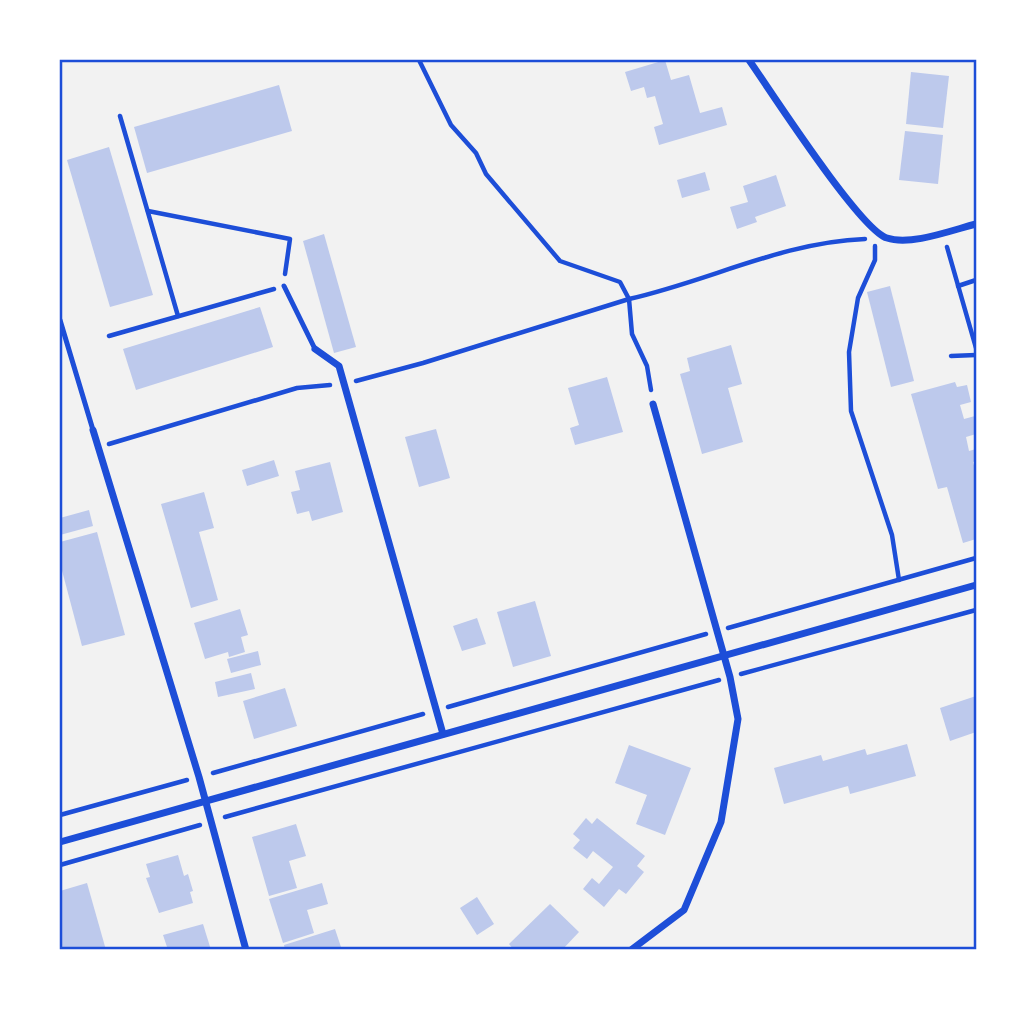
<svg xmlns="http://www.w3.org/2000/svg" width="1036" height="1009" viewBox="0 0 1036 1009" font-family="'IBM Plex Sans',sans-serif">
<rect width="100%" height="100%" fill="#f2f2f2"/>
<g fill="#bdc9ec">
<polygon points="665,60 671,80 689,75 700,113 722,107 727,125 659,145 654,127 663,124 655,96 647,98 644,87 631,91 625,72"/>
<polygon points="911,72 949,76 943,128 906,124"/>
<polygon points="279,85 292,131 147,173 134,127"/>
<polygon points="905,131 943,135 938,184 899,180"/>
<polygon points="109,147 153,295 110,307 67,160"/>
<polygon points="705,172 710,190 682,198 677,180"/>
<polygon points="776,175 786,206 755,217 757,222 737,229 730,207 748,202 743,186"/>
<polygon points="324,234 356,347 334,353 303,241"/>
<polygon points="890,286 914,381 891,387 867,292"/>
<polygon points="260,307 273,347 136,390 123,349"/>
<polygon points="731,345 742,384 728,388 743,442 702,454 680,374 690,371 687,358"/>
<polygon points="607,377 623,432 575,445 570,428 579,425 568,388"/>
<polygon points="955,382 957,387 967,385 971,402 960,405 964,419 975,416 976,423 976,434 966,437 969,451 976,449 976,461 973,462 976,472 976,539 963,543 947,487 938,489 911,394"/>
<polygon points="436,429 450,478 419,487 405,437"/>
<polygon points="274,460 279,476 247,486 242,470"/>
<polygon points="330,462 343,512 312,521 309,511 297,514 291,492 300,490 295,471"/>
<polygon points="204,492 214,528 199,532 218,600 191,608 161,504"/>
<polygon points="89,510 93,526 60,535 60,518"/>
<polygon points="97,532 125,635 82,646 60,563 60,542"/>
<polygon points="535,601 551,656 513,667 497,612"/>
<polygon points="240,609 248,635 241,637 245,652 229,657 228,652 205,659 194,623"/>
<polygon points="477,618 486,644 462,651 453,626"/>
<polygon points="258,651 261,665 231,673 227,659"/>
<polygon points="251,673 255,689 218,697 215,682"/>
<polygon points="285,688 297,726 254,739 243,701"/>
<polygon points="976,696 976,732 950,741 940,708"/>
<polygon points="907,744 916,776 850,794 848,786 784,804 774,768 821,755 823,761 865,749 867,755"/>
<polygon points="629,745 691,768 665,835 636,824 647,795 615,783"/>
<polygon points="586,818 592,824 597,818 645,856 637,866 644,872 626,894 619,889 604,907 583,889 592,878 599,884 613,867 593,851 587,859 573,848 580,840 573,834"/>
<polygon points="296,824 306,856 289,861 297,888 269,896 252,837"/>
<polygon points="178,855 184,876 188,874 193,891 190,892 193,903 159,913 146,878 150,877 146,864"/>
<polygon points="87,883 106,950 61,950 60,891"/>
<polygon points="322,883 328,904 307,910 314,933 283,943 269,899"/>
<polygon points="477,897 494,924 477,935 460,908"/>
<polygon points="550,904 579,932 562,950 514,950 509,944"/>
<polygon points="203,924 211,950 168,950 163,935"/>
<polygon points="335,929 342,950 285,950 284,945"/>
</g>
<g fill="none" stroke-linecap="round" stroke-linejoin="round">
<g stroke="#1d4ed8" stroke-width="4.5">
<polyline points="419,60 451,125 476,153 486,174 560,261 620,282 629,299 632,334 647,366 651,390"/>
<polyline points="120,116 178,316"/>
<polyline points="148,211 290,239 285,274"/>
<polyline points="875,246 875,260 858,298 849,352 851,411 892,535 899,580"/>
<polyline points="947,247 976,348"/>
<polyline points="958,286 976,280"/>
<polyline points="109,336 274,289"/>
<polyline points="951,356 976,355"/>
<path d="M356 381 423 363 629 299C709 281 783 242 865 239"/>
<polyline points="109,444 297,388 330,385"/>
<polyline points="728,628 976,558"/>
<polyline points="741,674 976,610"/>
<polyline points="448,707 706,634"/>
<polyline points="213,773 423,714"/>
<polyline points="60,815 187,780"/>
<polyline points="225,817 719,680"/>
<polyline points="60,865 200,825"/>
</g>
<g stroke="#1d4ed8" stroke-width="5">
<polyline points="284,286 315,349"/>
<polyline points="60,320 93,430"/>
</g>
<g stroke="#1d4ed8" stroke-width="7">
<path d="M749 60C770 90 860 230 887 238 911 246 952 230 976 224"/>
<polyline points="315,349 339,366 443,734"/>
<polyline points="93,430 199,777 246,950"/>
<polyline points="60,842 976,585"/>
<polyline points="631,950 684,910 721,822 738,719 730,677 653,404"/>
</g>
</g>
<rect width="1036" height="1009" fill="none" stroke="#ffffff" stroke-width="122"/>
<rect x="61" y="61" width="914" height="887" fill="none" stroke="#1d4ed8" stroke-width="2.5"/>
</svg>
